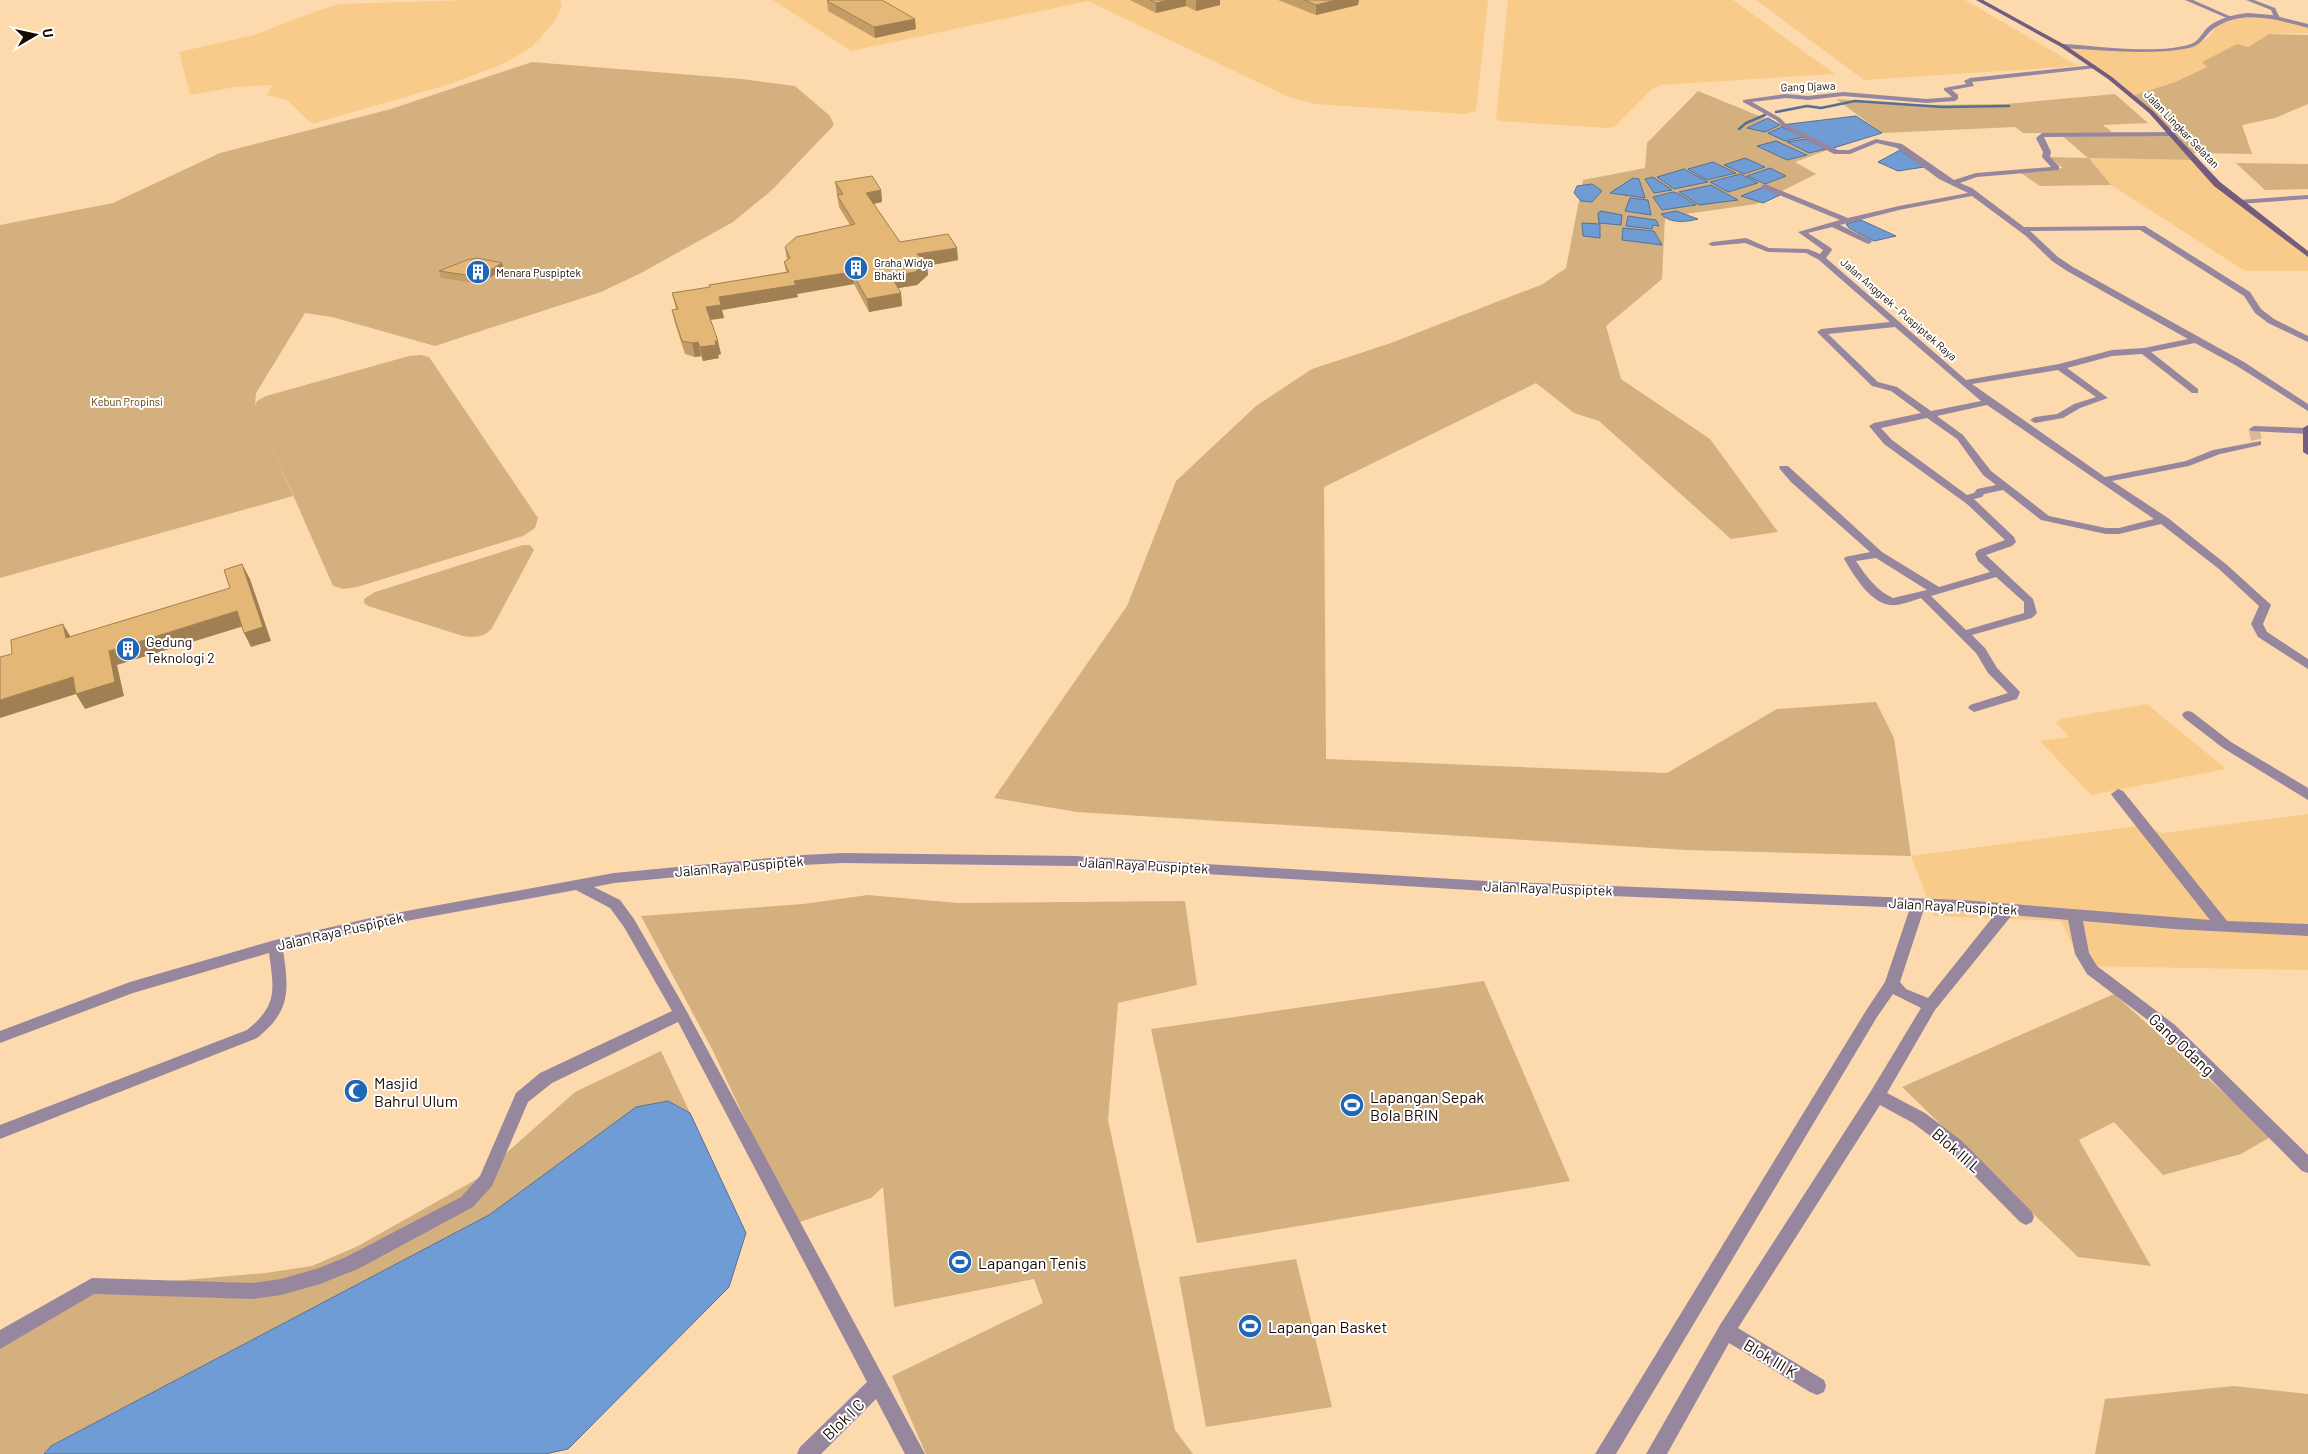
<svg xmlns="http://www.w3.org/2000/svg" width="2308" height="1454" viewBox="0 0 2308 1454" font-family="Barlow,sans-serif">
<rect width="100%" height="100%" fill="#fcdaad"/>
<g fill="#f9cb8a">
<polygon points="466,0 560,0 562,5 555,21 532,47 503,64 450,84 312,124 287,100 267,95 272,85 235,87 190,95 179,52 254,35 322,9 340,4"/>
<polygon points="773,0 1488,0 1476,111 1464,114 1315,104 1289,97 1088,1 851,51"/>
<polygon points="1508,0 1733,0 1835,74 1661,85 1652,89 1614,127 1607,128 1498,121 1496,117"/>
<polygon points="1756,0 1965,0 2078,66 1864,80"/>
<polygon points="2257,15 2308,26 2308,33 2269,34 2248,47 2203,62 2208,66 2175,82 2132,96 2063,47 2155,50 2195,46 2210,36 2218,23 2239,16"/>
<polygon points="2089,158 2196,160 2231,198 2308,257 2308,271 2245,271 2111,185"/>
<polygon points="2147,704 2226,769 2091,795 2040,741 2069,737 2056,723 2061,719"/>
<polygon points="2308,814 2308,970 2082,966 2061,921 1934,916 1911,856 2114,829 2140,826 2163,833"/>
</g>
<g fill="#d4b07f">
<polygon points="2269,34 2308,35 2308,104 2275,118 2242,125 2252,154 2191,153 2196,160 2089,158 2111,185 2040,186 2021,173 2063,168 2049,157 2088,158 2059,133 2023,133 2015,127 1882,133 1836,99 1919,105 2006,104 2115,94 2148,123 2103,125 2112,132 2170,134 2132,96 2175,82 2207,67 2202,62 2237,44 2248,47"/>
<polygon points="532,62 742,79 795,86 830,116 834,125 772,190 733,222 641,273 601,292 435,346 332,317 305,313 256,393 255,406 257,401 266,396 409,356 421,355 429,357 538,518 535,528 523,536 357,587 343,589 333,586 260,420 293,496 0,578 0,225 113,203 220,153 391,109"/>
<polygon points="1698,91 1781,125 1830,149 1795,162 1816,174 1756,204 1665,217 1662,279 1606,326 1621,379 1710,439 1778,532 1731,539 1599,421 1574,413 1536,383 1324,487 1326,759 1667,773 1777,709 1876,702 1894,738 1911,856 1686,850 1077,812 994,798 1127,606 1176,481 1256,406 1312,369 1391,343 1543,284 1566,268 1583,180 1645,168 1647,143"/>
<polygon points="2236,163 2308,164 2308,189 2265,190"/>
<path d="M523 545H530L534 550 492 628C485 637 474 638 463 636L368 606 364 603V599L375 592Z"/>
<polygon points="868,895 958,903 1185,901 1197,985 1118,1003 1108,1120 1175,1430 1193,1454 926,1454 892,1376 1043,1303 1034,1279 894,1307 883,1187 871,1198 794,1224 713,1051 641,916 803,904"/>
<polygon points="1484,981 1570,1181 1197,1243 1151,1029"/>
<polygon points="2114,994 2272,1136 2241,1154 2163,1175 2114,1122 2079,1140 2151,1266 2078,1257 1902,1087"/>
<polygon points="661,1051 690,1113 668,1101 636,1107 489,1215 51,1446 44,1454 0,1454 0,1337 81,1289 266,1273 312,1266 358,1246 477,1179 575,1092"/>
<polygon points="1296,1259 1332,1407 1206,1427 1179,1277"/>
<polygon points="2234,1386 2308,1394 2308,1454 2095,1454 2105,1399"/>
</g>
<g fill="#709cd5" stroke="#567095">
<polygon points="1856,116 1882,133 1830,149 1781,125"/>
<polygon points="1768,118 1780,125 1765,132 1747,128"/>
<polygon points="1782,127 1804,137 1785,141 1768,133"/>
<polygon points="1806,139 1826,149 1809,153 1787,142"/>
<polygon points="1776,141 1807,155 1787,160 1757,146"/>
<polygon points="1900,150 1901,151 1924,167 1898,171 1878,162"/>
<polygon points="1745,158 1765,167 1744,174 1724,165"/>
<polygon points="1713,162 1736,173 1707,180 1688,169"/>
<polygon points="1770,168 1786,176 1765,184 1747,176"/>
<polygon points="1684,169 1708,182 1674,189 1657,177"/>
<polygon points="1740,174 1758,183 1728,192 1710,182"/>
<polygon points="1653,177 1672,190 1654,193 1645,179"/>
<polygon points="1633,178 1639,179 1645,198 1610,193"/>
<polygon points="1592,184 1602,191 1592,202 1581,201 1574,193 1577,186"/>
<polygon points="1711,185 1738,200 1699,205 1679,192"/>
<polygon points="1764,187 1780,195 1763,203 1741,196"/>
<polygon points="1673,192 1677,193 1696,205 1662,210 1653,197"/>
<polygon points="1630,198 1648,200 1651,215 1625,211"/>
<polygon points="1601,211 1622,215 1621,225 1599,223 1598,213"/>
<path d="M1676 211 1698 219C1687 222 1670 224 1661 214Z"/>
<polygon points="1628,216 1656,220 1659,226 1653,225 1652,229 1626,226"/>
<polygon points="1861,220 1896,236 1874,241 1849,228 1846,224"/>
<polygon points="1582,223 1600,224 1600,238 1583,236"/>
<polygon points="1623,228 1654,231 1662,245 1622,240"/>
<polygon points="668,1101 690,1113 746,1233 729,1287 568,1449 545,1454 44,1454 51,1446 489,1215 636,1107"/>
</g>
<g fill="none" stroke-linecap="round" stroke-linejoin="round">
<g stroke="#567095" stroke-width="2.5">
<polyline points="1776,112 1807,106 1821,108 1855,101 1943,107 2009,106"/>
<polyline points="1739,129 1746,123 1765,115"/>
</g>
<polyline stroke="#dabb93" stroke-width="11" stroke-dasharray="11 5" stroke-linecap="butt" points="2254,429 2257,443"/>
<g fill="#97879e" fill-rule="evenodd">
<polygon points="2185,0 2193,0 2234,18 2229,19"/>
<polygon points="2246,0 2254,0 2275,8 2280,18 2275,19 2271,10"/>
<path d="M2094 65 2097 67 2096 68 1972 82 1974 86 1952 90 1958 95V99L1955 101 1927 103 1843 96 1808 100 1786 98 1752 102 1780 118 1787 125 1838 150H1849L1876 139 1902 144 1954 180 1976 173 2051 167 2042 157 2043 152 2036 138 2042 133 2174 132 2175 134 2171 136 2044 137 2051 152 2050 157 2059 166V170L1977 177 1960 183 1972 188 2024 227 2145 226 2250 292 2261 309 2274 319 2308 336V342L2268 323 2255 313 2244 296 2140 230 2030 231 2058 257 2073 267 2244 362 2308 404V411L2237 366 2195 343 2151 352 2198 389V393H2192L2142 354 2112 356 2067 368 2108 398 2080 408 2063 418 2035 423 2030 420 2035 417 2057 414 2074 404 2096 397 2058 370 1972 384 2105 477 2186 461 2213 450 2261 441V445L2220 454 2189 466 2112 481 2168 518 2227 565 2269 603 2271 605 2263 624 2267 632 2308 659V669L2258 637 2251 624 2259 606 2219 569 2161 524 2119 534H2106L2041 520 2003 490 1984 494 1982 497 1974 499 2014 537 2016 542 2012 546 1986 555 2033 599 2037 613 2032 618 1972 635 1985 648 1997 668 2020 692 2017 699 1974 712 1968 708 1970 705 2008 693 1988 673 1976 653 1921 598C1912 601 1899 606 1890 605 1869 602 1854 575 1844 559L1845 557 1870 552 1791 482 1779 468 1780 466H1788L1882 552 1939 587 1990 572 1978 561 1975 554 1978 550 2005 540 1967 504 1884 444 1869 426 1874 423 1921 413 1891 391 1872 386 1817 332 1821 329 1890 322 1819 260 1806 253 1768 252 1745 243 1712 246 1708 244 1712 242 1746 238 1769 248 1808 249 1820 254 1823 250 1798 232 1840 220 1762 188 1761 186 1765 184 1848 218 1899 206 1968 193 1939 179 1897 148 1877 143 1850 154H1834L1783 127 1776 120 1743 102V100L1786 94 1808 96 1843 92 1927 99 1952 97 1944 90V88L1966 84 1964 81 1970 78ZM1972 196 2026 236 2052 261 2067 271 2188 339 2144 348 2112 350 2059 364 1966 380 1826 258 1832 250 1831 248 1808 233 1832 227 1868 244 1872 242 1871 240 1840 225 1899 210ZM1895 327 1981 401 1931 411 1897 387 1878 382 1828 334ZM1987 405 2154 519 2119 528H2106L2049 516 1991 471 1963 435 1937 416ZM1927 418 1957 439 1983 475 1996 485 1977 489 1974 493 1967 495 1892 440 1881 428ZM1876 558 1927 590 1893 598C1877 591 1866 576 1856 561ZM1996 577 2024 602V613L1966 630 1931 596Z"/>
<polygon points="2308,195 2308,199 2239,204 2235,202 2239,200"/>
<polygon points="2254,426 2307,428 2308,434 2251,431 2249,429"/>
<polygon points="2188,711 2192,712 2231,742 2308,788 2308,800 2223,748 2184,718 2182,715 2184,712"/>
<path d="M2118 789 2123 791 2136 807 2227 921 2308 924V936L2174 929 2083 921 2089 953 2097 966 2175 1025 2308 1155V1173L2302 1171 2165 1033 2087 974 2075 954 2068 920 2012 915 1935 1010 1887 1093 1925 1113 1962 1141 2032 1212 2034 1217 2032 1222 2026 1225 2020 1222 1950 1151 1913 1123 1880 1105 1738 1328 1824 1380 1826 1386 1824 1392 1817 1395 1810 1392 1729 1343 1667 1454H1646L1720 1325 1871 1091 1921 1008 1893 994 1877 1017 1616 1454H1595L1867 1009 1885 982 1910 908 1486 891 1075 866 843 863 802 865 614 883 594 887 620 900 634 919 686 1010 925 1454H905L876 1399 821 1454H797L800 1447 867 1382 678 1022 552 1083 528 1102 492 1186 473 1207 358 1269 320 1284 281 1295 252 1299 94 1294 0 1349V1330L92 1278 252 1283 281 1279 319 1268 346 1257 461 1197 480 1176 516 1093 540 1073 672 1011 624 927 610 908 576 890 379 926 283 950C289 990 291 1011 257 1038L0 1139V1125L247 1030C278 1005 274 990 269 953L133 993 0 1043V1031L130 982 275 940 379 916 614 873 802 855 843 853 1075 856 1486 881 1962 900 2210 920 2113 797 2111 794ZM1924 909 1996 913 1928 998 1906 989 1900 982Z"/>
</g>
<path fill="#97879e" fill-rule="evenodd" d="M2247 13 2272 15 2308 24V28C2278 20 2244 9 2216 27 2205 34 2203 45 2189 48 2148 56 2105 50 2063 48L2060 46 2063 44C2100 46 2156 55 2191 44 2199 41 2202 33 2207 28 2218 18 2233 15 2247 13Z"/>
<g fill="#735c7e" fill-rule="evenodd">
<polygon points="1976,0 1983,0 2065,45 2112,77 2153,111 2220,182 2308,251 2308,257 2214,186 2149,113 2108,79 2061,47"/>
<polygon points="2308,425 2308,455 2303,452 2303,428"/>
</g>
</g>
<g fill="#c49d66">
<polygon points="1130,0 1220,0 1220,5 1196,11 1186,6 1156,13"/>
<polygon points="1278,0 1359,0 1358,5 1316,15"/>
<polygon points="827,1 916,29 875,38 828,11"/>
<polygon points="835,182 881,190 882,202 874,204 900,242 958,260 927,266 928,275 917,285 898,288 901,293 902,306 869,312 854,284 797,294 798,297 722,310 724,318 710,320 721,354 718,355 719,358 703,361 701,356 695,357 685,354 675,323 672,310 676,309 672,293 709,287 709,285 786,272 784,262 787,260 785,247 850,225 839,207"/>
<polygon points="502,263 504,269 489,278 479,281 469,282 441,278 439,271"/>
</g>
<g fill="#a08053">
<polygon points="1168,0 1186,0 1186,6 1156,13 1156,3"/>
<polygon points="1199,0 1220,0 1220,5 1196,11 1196,1"/>
<polygon points="1336,0 1359,0 1358,5 1316,15 1316,5"/>
<polygon points="915,19 916,29 875,38 874,27"/>
<polygon points="881,190 882,202 868,205 866,193"/>
<polygon points="957,248 958,260 927,266 928,275 917,285 893,289 891,276 917,254"/>
<polygon points="502,263 504,269 489,278 479,281 469,282 467,275"/>
<polygon points="852,272 854,284 797,294 798,297 722,310 724,318 709,320 706,307 719,297 794,281"/>
<polygon points="901,293 902,306 869,312 867,299"/>
<polygon points="715,341 718,341 721,354 718,355 719,358 703,361 700,347"/>
<polygon points="698,342 701,356 695,357 692,343"/>
<polygon points="242,564 250,579 271,641 251,647 244,633"/>
<polygon points="237,611 244,626 117,665 124,696 85,709 76,694 0,718 0,700 73,677 109,651"/>
<polygon points="63,624 72,639 66,638"/>
</g>
<g fill="#e4b777" stroke="#a08053">
<polygon points="830,0 882,0 915,19 874,27 827,1"/>
<polygon points="1150,0 1168,0 1156,3"/>
<polygon points="1304,0 1336,0 1316,5"/>
<polygon points="872,176 881,190 866,193 900,242 948,234 957,248 917,254 926,263 915,272 891,276 901,293 867,299 852,272 794,281 796,285 719,297 721,305 706,307 718,341 715,341 716,345 700,347 698,342 692,343 682,341 672,310 678,309 672,293 710,287 709,285 789,272 784,262 790,258 785,247 796,237 855,224 837,195 843,194 835,182"/>
<polygon points="477,258 502,263 487,272 477,274 467,275 439,271 467,260"/>
<polygon points="242,564 263,627 244,633 237,611 109,651 115,682 76,694 73,677 0,700 0,657 12,654 11,640 63,624 66,638 230,588 224,570"/>
</g>
<defs>
<g id="building-disc" transform="scale(1.25)"><circle r="9.5" fill="#2066b6" stroke="#fff"/><path d="M-4-6H4V6H1V3H-1V6H-4ZM-2.5-4.3h1.7v1.8h-1.7ZM.8-4.3h1.7v1.8H.8ZM-2.5-1h1.7V.8h-1.7ZM.8-1h1.7V.8H.8Z" fill="#fff"/></g>
<g id="mosque-disc" transform="scale(1.25)"><circle r="9.5" fill="#2066b6" stroke="#fff"/><path d="M3.5-4.9A6 6 0 1 0 3.5 4.9A5 5 0 1 1 3.5-4.9Z" fill="#fff"/></g>
<g id="stadium-disc" transform="scale(1.25)"><circle r="9.5" fill="#2066b6" stroke="#fff"/><path d="M0-5a6.5 5 0 1 0 0 10a6.5 5 0 1 0 0-10ZM-3.5-1.8h7v3.6h-7Z" fill="#fff"/></g>
</defs>
<g fill-rule="evenodd">
<use href="#building-disc" x="856" y="268"/>
<use href="#building-disc" x="478" y="272"/>
<use href="#building-disc" x="128" y="649"/>
<use href="#mosque-disc" x="356" y="1091"/>
<use href="#stadium-disc" x="1352" y="1105"/>
<use href="#stadium-disc" x="960" y="1262"/>
<use href="#stadium-disc" x="1250" y="1326"/>
</g>
<g text-anchor="middle" dominant-baseline="central" stroke-width="4" stroke-linejoin="round" paint-order="stroke">
<g font-size="11" fill="#180a00" stroke="#fff">
<text transform="translate(1808 86) rotate(-2)">Gang Djawa</text>
<text transform="translate(2182 129) rotate(46)">Jalan Lingkar Selatan</text>
<text transform="translate(1899 309) rotate(41)">Jalan Anggrek - Puspiptek Raya</text>
</g>
<g font-size="11" fill="#180a00" stroke="#fff" text-anchor="start">
<text x="874" y="262">Graha Widya<tspan x="874" dy="13">Bhakti</tspan></text>
<text x="496" y="272">Menara Puspiptek</text>
</g>
<g font-size="11" fill="#5b3d09" stroke="#fff">
<text x="127" y="401">Kebun Propinsi</text>
</g>
<g font-size="14" fill="#180a00" stroke="#fff" text-anchor="start">
<text x="146" y="641">Gedung<tspan x="146" dy="16">Teknologi 2</tspan></text>
</g>
<g font-size="14" fill="#180a00" stroke="#fff">
<text transform="translate(1144 865) rotate(3)">Jalan Raya Puspiptek</text>
<text transform="translate(739 866) rotate(-5)">Jalan Raya Puspiptek</text>
<text transform="translate(1548 888) rotate(2)">Jalan Raya Puspiptek</text>
<text transform="translate(1953 906) rotate(3)">Jalan Raya Puspiptek</text>
<text transform="translate(340 931) rotate(-13)">Jalan Raya Puspiptek</text>
</g>
<g font-size="16" fill="#180a00" stroke="#fff">
<text transform="translate(2182 1044) rotate(43)">Gang Odang</text>
<text transform="translate(1957 1150) rotate(41)">Blok III L</text>
<text transform="translate(1771 1358) rotate(31)">Blok III K</text>
<text transform="translate(843 1419) rotate(-44)">Blok I C</text>
</g>
<g font-size="16" fill="#180a00" stroke="#fff" text-anchor="start">
<text x="374" y="1082">Masjid<tspan x="374" dy="18">Bahrul Ulum</tspan></text>
<text x="1370" y="1096">Lapangan Sepak<tspan x="1370" dy="18">Bola BRIN</tspan></text>
<text x="978" y="1262">Lapangan Tenis</text>
<text x="1268" y="1326">Lapangan Basket</text>
</g>
</g>
<g transform="translate(35 35) rotate(81)" stroke="#ffffff" stroke-width="4" paint-order="stroke">
<path d="M0-4L9 19L0 12L-9 19Z" fill="#180a00"/>
<text y="-8" font-size="14" font-weight="bold" text-anchor="middle" fill="#180a00">U</text>
</g>
</svg>
